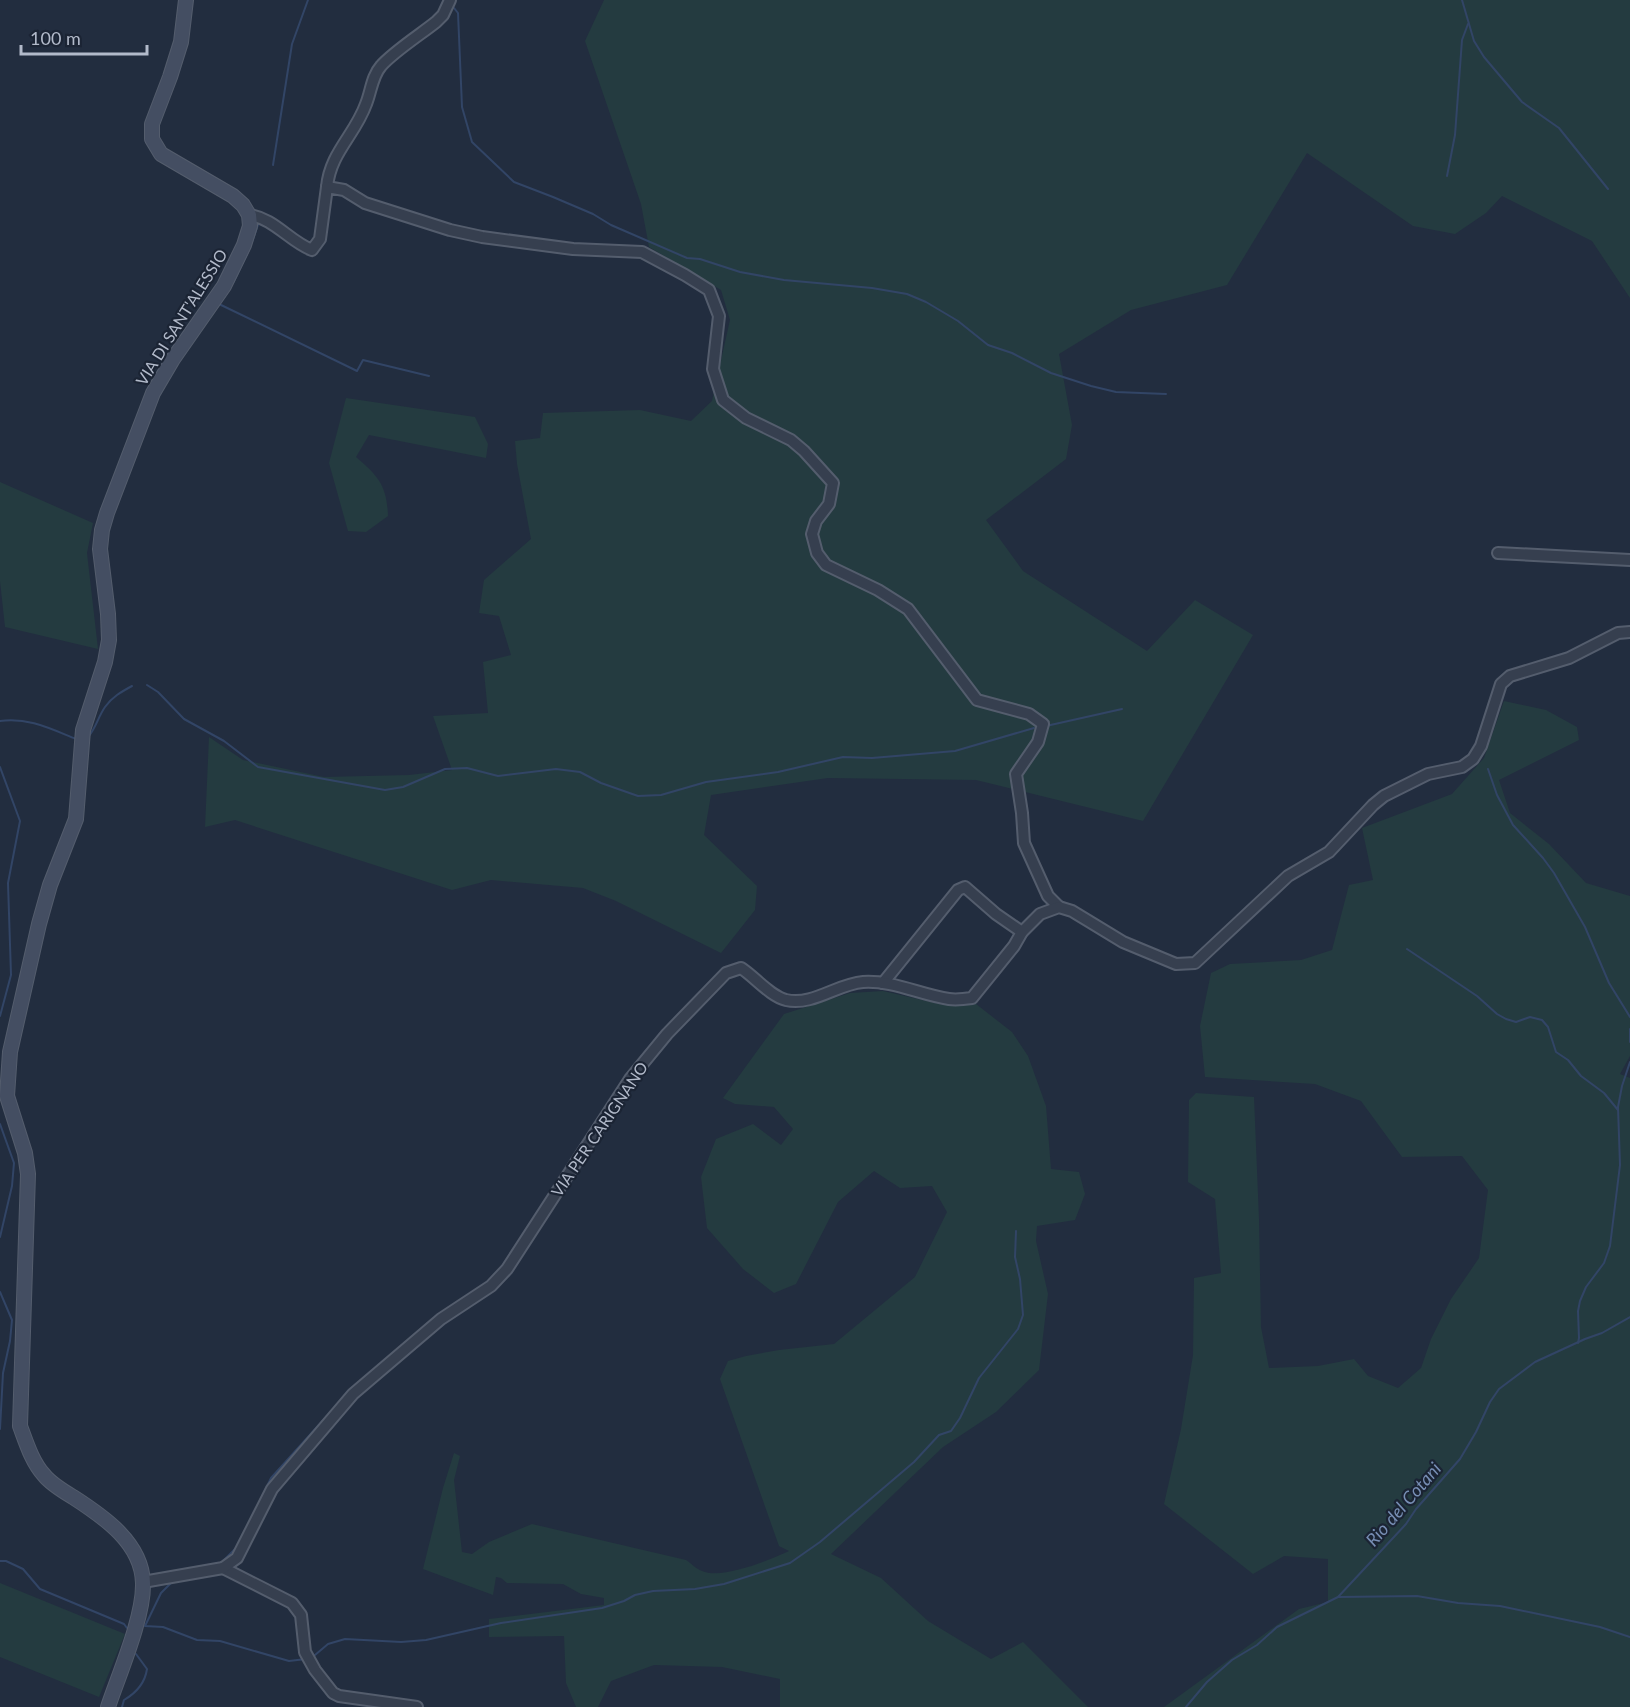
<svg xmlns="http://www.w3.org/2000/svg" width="1630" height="1707" viewBox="0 0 1630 1707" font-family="Lato,sans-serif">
<rect width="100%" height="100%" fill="#222d3f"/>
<g fill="#243b40">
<polygon points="604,0 1630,0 1630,298 1592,241 1502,196 1486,213 1455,234 1413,226 1307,153 1227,285 1131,310 1059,354 1072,425 1066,459 986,520 1023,571 1147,651 1195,600 1253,635 1143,821 976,780 828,778 711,795 704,835 757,886 755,910 721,953 616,901 583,888 491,880 452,890 235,820 205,827 209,737 243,760 324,777 409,775 452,770 433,716 488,713 483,662 511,655 499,616 479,613 484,580 531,539 517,464 515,441 540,438 543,413 640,410 691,421 712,401 730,320 721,290 649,247 641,204 585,41"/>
<path d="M346 398 475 417 488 444 486 458 369 435 356 457C378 476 387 485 388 516L366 532 348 531 329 463Z"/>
<polygon points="0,482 93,523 87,553 98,649 5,627 0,581"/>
<polygon points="1504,701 1546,710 1577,727 1579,740 1499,780 1510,813 1549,844 1586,883 1630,896 1630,1056 1620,1074 1630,1078 1630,1707 1164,1707 1299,1609 1328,1602 1328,1559 1284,1556 1253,1574 1164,1504 1181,1429 1193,1355 1194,1278 1221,1273 1215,1199 1188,1182 1189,1100 1196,1093 1254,1097 1259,1219 1261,1327 1269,1368 1318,1366 1354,1359 1368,1376 1398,1388 1421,1368 1431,1339 1451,1299 1479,1258 1488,1190 1462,1156 1402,1157 1361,1101 1315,1084 1205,1077 1200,1026 1211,973 1230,964 1301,960 1332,950 1349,885 1373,880 1362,828 1452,794 1484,758"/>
<path d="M883 991 944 1005 976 1004 1012 1032 1028 1056 1046 1106 1051 1169 1079 1172 1085 1194 1075 1220 1037 1226 1036 1241 1048 1294 1039 1370 996 1412 943 1447 831 1554 881 1578 928 1621 991 1659 1023 1642 1088 1707H780V1679L722 1667 654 1665 611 1681 598 1707H576L566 1683 564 1636 489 1637V1619L604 1605V1598L581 1594 563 1584 507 1583 501 1578 496 1577 493 1595 423 1569 443 1488 454 1453 460 1456 454 1480 462 1552 472 1554 489 1542 532 1524 686 1560C691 1563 696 1569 702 1571 722 1580 770 1560 789 1551L779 1546 720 1379 728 1361 746 1356 779 1350 834 1344 915 1277 947 1212 932 1186 900 1188 874 1171 838 1202 796 1284 774 1293 743 1269 707 1228 701 1177 716 1139 753 1124 781 1145 793 1129 774 1107 735 1104 723 1098 784 1014 850 993Z"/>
<polygon points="0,1583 125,1634 99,1697 0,1657"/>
</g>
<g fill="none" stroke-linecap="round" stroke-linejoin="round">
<g stroke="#324566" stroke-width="2">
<polyline points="1462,0 1474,41 1484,57 1522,102 1559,128 1608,189"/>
<polyline points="454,8 458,13 462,107 472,142 514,182 553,197 593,214 611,225 687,258 700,259 740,272 784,280 872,288 907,294 926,302 958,321 988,345 1012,353 1051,373 1091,386 1116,392 1166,394"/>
<polyline points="273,165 292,44 308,0"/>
<polyline points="1447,176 1455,135 1462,40 1468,24"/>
<polyline points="252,242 259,222"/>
<polyline points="233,283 249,250"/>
<polyline points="220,303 219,304 355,370 357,371 363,360 429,376"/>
<polyline points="147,685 158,692 184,719 224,741 258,767 385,790 403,787 445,769 467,768 498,776 556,769 580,772 601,783 638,796 661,795 706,782 778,772 843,757 872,758 955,751 1034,728"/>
<path d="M0 721C28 717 51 729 76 739"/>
<polyline points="1046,726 1122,709"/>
<path d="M88 737C96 728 98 717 105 707 112 697 121 692 132 686"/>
<polyline points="0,767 20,821 8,883 11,975 0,1016"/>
<polyline points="1488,769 1497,795 1513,825 1543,858 1554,873 1585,927 1609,983 1630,1017"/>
<polyline points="1407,949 1477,996 1497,1014 1506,1019 1516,1022 1530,1017 1542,1020 1548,1027 1556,1052 1568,1060 1581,1076 1604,1093 1618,1110"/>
<polyline points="1630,1029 1630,1042"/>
<polyline points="0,1124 14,1163 12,1186 0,1237"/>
<polyline points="0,1292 12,1320 10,1341 3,1373 0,1429"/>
<polyline points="1578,1343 1579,1338 1578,1311 1580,1301 1586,1287 1604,1263 1610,1246 1620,1165 1618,1107 1622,1086 1630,1062"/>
<polyline points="259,1503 271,1478 327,1416"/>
<polyline points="0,1561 6,1561 23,1569 40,1589 124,1624 127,1628"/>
<polyline points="223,1561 238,1546"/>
<polyline points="172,1582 161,1593 145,1626 163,1627 197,1640 220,1641 289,1661 306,1659"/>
<polyline points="1338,1597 1417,1596 1458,1603 1500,1606 1600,1627 1630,1637"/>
<polyline points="315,1655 328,1644 345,1639 401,1642 426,1640 501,1623 602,1608 624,1601 635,1595 653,1591 695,1589 724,1584 790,1563 820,1542 914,1462 939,1435 951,1431 960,1418 979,1378 1018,1329 1023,1315 1020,1279 1015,1257 1016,1231"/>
<path d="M122 1707 124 1700C136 1693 145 1683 147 1669L136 1654"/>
<polyline points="1186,1707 1207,1682 1232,1660 1257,1645 1277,1627 1338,1597 1406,1524 1416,1509 1460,1459 1476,1432 1490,1402 1499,1389 1535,1362 1585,1339 1602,1333 1630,1317"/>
</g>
<g stroke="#545d6d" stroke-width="14">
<g id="street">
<path d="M327 187C330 153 355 135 366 104 371 92 372 76 381 66 393 52 421 34 436 22L443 15 450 0"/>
<path d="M249 215C274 218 289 241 312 250L320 239 327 187 344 190 365 203 450 230 482 237 573 249 642 252 685 275 709 290 719 316 713 369 723 400 746 418 791 440 804 451 833 483 829 504 816 521 812 534 817 553 826 565 878 590 908 609 977 700 1029 714 1043 724 1038 742 1016 774 1022 813 1024 843 1048 896 1059 907"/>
<polyline points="1498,553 1630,560"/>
<polyline points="883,983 958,890 965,887 996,914 1022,932"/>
<polyline points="223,1568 292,1603 301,1615 305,1652 315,1670 333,1693 339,1696 417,1707"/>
<path d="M143 1582 223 1568 237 1558 272 1489 353 1394 441 1319 491 1286 507 1269 630 1079 667 1034 726 973 741 968C755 977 770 996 786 1000 813 1006 837 984 863 982 892 980 921 995 949 999 956 1000 965 999 972 998L1014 946 1022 932 1040 914 1059 907 1072 911 1123 942 1176 964 1195 963 1288 876 1329 852 1373 805 1384 796 1428 774 1462 767 1473 759 1481 746 1501 684 1510 676 1569 658 1618 633 1630 632"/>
</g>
</g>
<g stroke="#545d6d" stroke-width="16">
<path id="secondary" d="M108 1707C119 1674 144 1617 143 1583 142 1543 104 1517 73 1497 63 1491 51 1484 44 1475 32 1462 26 1442 20 1426L28 1174 25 1153 7 1096 10 1052 39 924 50 885 76 819 83 730 105 662 109 640 108 614 100 549 102 530 107 513 153 393 173 359 224 286 244 245 250 226 249 215 243 205 233 196 161 154 152 139V124L170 77 181 42 186 0"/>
</g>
<use href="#street" stroke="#363f4f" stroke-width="10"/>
<use href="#secondary" stroke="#444e62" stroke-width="14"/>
</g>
<g text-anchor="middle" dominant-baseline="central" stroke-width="4.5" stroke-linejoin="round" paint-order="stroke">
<g font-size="16" fill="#b2baca" stroke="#1b2434">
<text transform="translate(181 317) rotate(-58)">VIA DI SANT'ALESSIO</text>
<text transform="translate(599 1129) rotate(-56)">VIA PER CARIGNANO</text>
</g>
<g font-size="18" font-style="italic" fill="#778eb4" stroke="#1b2434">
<text transform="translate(1403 1504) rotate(-49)">Rio del Cotani</text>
</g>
</g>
<path d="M21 45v9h126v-9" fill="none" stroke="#b2baca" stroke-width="3"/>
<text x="30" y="45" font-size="18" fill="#b2baca" stroke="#1b2434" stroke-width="4.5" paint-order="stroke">100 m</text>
</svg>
